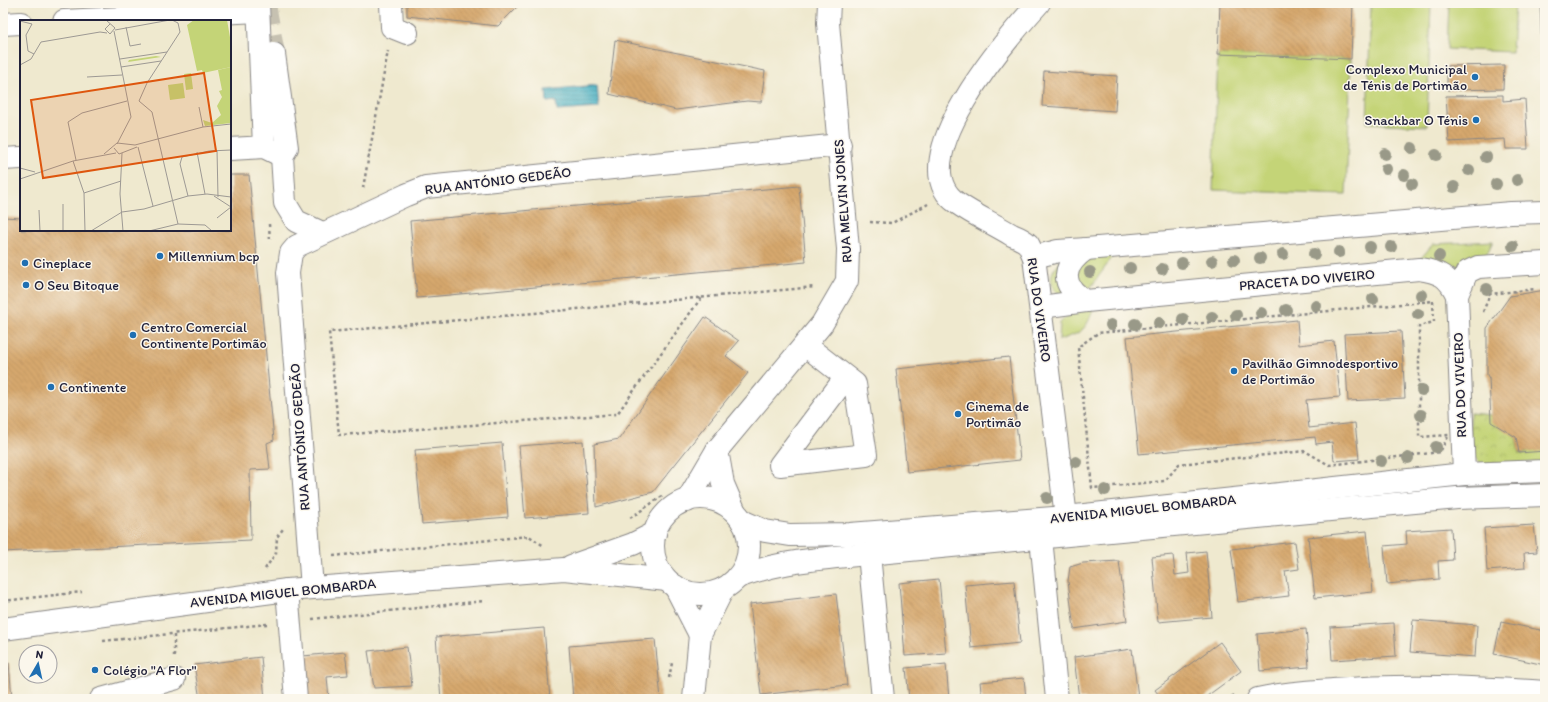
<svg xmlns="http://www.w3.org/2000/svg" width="1548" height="702" viewBox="0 0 1548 702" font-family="Itim,sans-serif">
<defs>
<pattern id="park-crowns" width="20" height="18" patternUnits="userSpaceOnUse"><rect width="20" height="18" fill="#c4d477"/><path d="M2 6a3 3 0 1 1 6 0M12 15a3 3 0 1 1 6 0" fill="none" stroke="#a8b668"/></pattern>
<pattern id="water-rules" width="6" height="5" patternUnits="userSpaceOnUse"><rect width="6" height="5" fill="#44afc2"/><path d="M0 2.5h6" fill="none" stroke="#388e9f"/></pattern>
<pattern id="building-back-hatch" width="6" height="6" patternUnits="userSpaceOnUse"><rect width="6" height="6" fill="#d6a76d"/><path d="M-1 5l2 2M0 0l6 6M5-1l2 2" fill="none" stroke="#b78f5f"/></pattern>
</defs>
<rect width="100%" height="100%" fill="#fbf7ec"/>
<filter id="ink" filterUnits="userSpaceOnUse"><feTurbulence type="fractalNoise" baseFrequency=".025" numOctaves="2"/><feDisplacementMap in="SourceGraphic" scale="8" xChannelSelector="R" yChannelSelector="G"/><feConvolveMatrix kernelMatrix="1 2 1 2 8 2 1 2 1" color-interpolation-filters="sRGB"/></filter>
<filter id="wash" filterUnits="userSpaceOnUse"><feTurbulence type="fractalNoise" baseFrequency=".012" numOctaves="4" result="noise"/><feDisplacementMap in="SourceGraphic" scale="16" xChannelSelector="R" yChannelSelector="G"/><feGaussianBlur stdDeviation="0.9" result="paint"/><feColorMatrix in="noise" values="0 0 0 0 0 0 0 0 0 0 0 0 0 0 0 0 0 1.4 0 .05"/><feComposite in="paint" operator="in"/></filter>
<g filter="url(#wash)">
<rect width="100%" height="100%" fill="#efe9cf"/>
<path fill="url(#park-crowns)" stroke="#737b59" d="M1470 413 1491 415 1516 437 1519 454 1537 450 1545 451V466L1482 465C1467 453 1471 431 1470 413Z"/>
<g fill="#c4d477" stroke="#737b59">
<polygon points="1371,3 1431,3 1427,126 1367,123"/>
<polygon points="1449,3 1515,3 1512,52 1447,49"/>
<polygon points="1218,54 1351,59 1346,195 1213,190"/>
<polygon points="1493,241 1485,258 1456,278 1416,264 1433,244"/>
<polygon points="1116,252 1086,294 1079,290 1074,263"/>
<path d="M1068 259 1070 296 1056 292C1046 279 1053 263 1068 259Z"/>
<path d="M1094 306C1087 329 1083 333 1059 340L1060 323 1070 313Z"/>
</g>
<polygon fill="url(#water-rules)" stroke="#33687e" points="597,85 599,108 557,111 556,101 547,102 546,90"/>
<g id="blocks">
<g fill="url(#building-back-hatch)">
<polygon points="407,3 521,3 498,26 407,16"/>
<polygon points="1220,3 1353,3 1351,59 1218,54"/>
<polygon points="1540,3 1545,3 1545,82 1543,82"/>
<polygon points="615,40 765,71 761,102 747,101 676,110 609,94"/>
<polygon points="1504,65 1503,89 1447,90 1447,66"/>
<polygon points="1044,71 1117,76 1115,111 1042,106"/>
<polygon points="1503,95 1503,101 1525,99 1528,149 1506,149 1505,139 1449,142 1446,96"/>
<polygon points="230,175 249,175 274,440 267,443 270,469 250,470 251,540 3,552 3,217 21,218 21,230 230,230"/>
<polygon points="799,186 806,262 417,298 410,221"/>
<polygon points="1545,290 1545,451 1519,453 1516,437 1491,422 1489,378 1487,375 1487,328 1510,296"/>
<polygon points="705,317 739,341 726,356 748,373 653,492 596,507 594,444 619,439"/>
<polygon points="1297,320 1299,345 1334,341 1340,397 1306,400 1309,428 1355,423 1359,459 1334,461 1332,442 1316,444 1315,437 1139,454 1127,337"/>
<polygon points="1401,331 1405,398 1348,401 1344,334"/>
<polygon points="1009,357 1020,460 907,472 896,369"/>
<polygon points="583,441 589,513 525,518 519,446"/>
<polygon points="502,443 508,517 422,524 415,450"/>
<polygon points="1534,525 1537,552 1524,553 1525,568 1487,571 1484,528"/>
<polygon points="1451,528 1453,560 1438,561 1439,579 1387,584 1384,546 1407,544 1406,531"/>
<polygon points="1367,531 1373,592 1315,598 1308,537"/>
<polygon points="1295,542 1299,569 1285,571 1289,596 1238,602 1231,549"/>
<polygon points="1206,551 1212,617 1158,622 1152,557 1173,555 1175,575 1189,573 1187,553"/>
<polygon points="1119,561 1127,621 1074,629 1068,581 1070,567 1083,563"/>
<polygon points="939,579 946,653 905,656 899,583"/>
<polygon points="1014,581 1020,643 971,648 965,585"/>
<polygon points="836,594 847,685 761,695 750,604"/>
<polygon points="1413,620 1477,625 1475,657 1410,652"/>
<polygon points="1501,622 1545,631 1545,665 1494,654"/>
<polygon points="1394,623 1396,656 1332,660 1330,627"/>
<polygon points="544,628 550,699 441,699 436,637"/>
<polygon points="1306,629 1309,667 1260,671 1257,634"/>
<polygon points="655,639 661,699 573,699 569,646"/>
<polygon points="1220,642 1241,671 1203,699 1162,699 1155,690"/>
<polygon points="407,647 412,686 374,688 368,651"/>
<polygon points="1132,649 1138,697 1121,699 1079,699 1074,657"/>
<polygon points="345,652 348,675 327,677 329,699 307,699 303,656"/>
<polygon points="261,657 265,699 200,699 194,665"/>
<polygon points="9,663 12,699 3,699 3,664"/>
<polygon points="946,664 949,699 909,699 906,668"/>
<polygon points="1024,678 1026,699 982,699 980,682"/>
</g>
</g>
</g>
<g filter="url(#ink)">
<use href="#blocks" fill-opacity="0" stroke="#888685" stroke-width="1"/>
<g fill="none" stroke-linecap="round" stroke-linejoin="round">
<polyline stroke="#c6c1b1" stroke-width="22" stroke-dasharray="22 11" stroke-linecap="butt" points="263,3 266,10 274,54"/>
<g stroke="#888685" stroke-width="24">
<g id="minor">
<polyline points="391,3 392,27 407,33"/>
<path d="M1039 3C1009 36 898 163 957 203 974 215 994 224 1012 235 1017 237 1024 240 1028 244 1030 247 1032 253 1034 257L1066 517 1041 538 1057 699"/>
<polyline points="64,21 258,11"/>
<polyline points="3,24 21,23"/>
<polyline points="264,147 282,156 287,148 274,54"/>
<polyline points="230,149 264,147 258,3"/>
<polyline points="282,156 285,203 296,221 322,233"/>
<polyline points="3,159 21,158"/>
<path d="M1086 249C1062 266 1059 285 1086 301"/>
<polyline points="1034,257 1058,251 1086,249 1511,213 1545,212"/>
<polyline points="1457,295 1464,474"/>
<path d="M1041 307 1086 301 1419 269C1440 272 1448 276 1457 295L1467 272 1478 267 1545 263"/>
<polyline points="805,345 846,377 780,465 866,455 855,384 846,377"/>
<polyline points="717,450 723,484 735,512"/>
<circle cx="701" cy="546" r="48"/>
<polyline points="687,501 717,450 822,324 847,281 848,249 828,23 829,3"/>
<polyline points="742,521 765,531 790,535 850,534 1066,517 1464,474 1545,471"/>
<polyline points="869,554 883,699"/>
<polyline points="571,566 633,544 655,533"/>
<path d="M738 577C773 564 799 561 836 557L1457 498 1545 495"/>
<polyline points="675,586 700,635"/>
<polyline points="312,588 288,273 291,253 297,246 406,195 426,187 840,145"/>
<polyline points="287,590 296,699"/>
<polyline points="3,629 287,590 564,569 667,580"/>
<polyline points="101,699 174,679"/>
<polyline points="694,699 700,635 723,589"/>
<path d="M1258 699C1283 693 1307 692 1333 690 1404 684 1474 687 1545 692"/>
</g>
</g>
<g stroke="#888685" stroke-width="2.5" stroke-dasharray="3 3" stroke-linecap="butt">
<polyline points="363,188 388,51"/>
<polyline points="870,222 892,223 928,204"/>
<polyline points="269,224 270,241"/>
<polyline points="701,298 617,414 339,435 329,332 815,287"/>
<polygon points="1433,301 1434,322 1419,326 1419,437 1449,435 1440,452 1329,465 1305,451 1179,464 1165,481 1092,488 1078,347 1098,333"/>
<polyline points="1483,312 1490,294 1536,289"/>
<polyline points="630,518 664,495"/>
<polyline points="333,556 529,536 544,546"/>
<polyline points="265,569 276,553 277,537 283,529"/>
<polyline points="3,601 82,592"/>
<polyline points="312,619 484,601"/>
<polyline points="174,635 174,657"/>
<polyline points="103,641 267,624"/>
<polyline points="669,678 672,663"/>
<polyline points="1226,699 1235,695"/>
</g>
<use href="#minor" stroke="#fff" stroke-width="22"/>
</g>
<g fill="#998">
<circle cx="1412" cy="148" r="6"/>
<circle cx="1385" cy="154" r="6"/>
<circle cx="1436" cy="155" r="6"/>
<circle cx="1486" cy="157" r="6"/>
<circle cx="1386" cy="169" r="6"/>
<circle cx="1469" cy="170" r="6"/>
<circle cx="1404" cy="175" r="6"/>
<circle cx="1517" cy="180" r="6"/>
<circle cx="1412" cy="184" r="6"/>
<circle cx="1496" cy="184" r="6"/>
<circle cx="1454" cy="187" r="6"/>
<circle cx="1513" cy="246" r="6"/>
<circle cx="1370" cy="247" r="6"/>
<circle cx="1391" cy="247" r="6"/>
<circle cx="1339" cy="252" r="6"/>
<circle cx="1283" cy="254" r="6"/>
<circle cx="1314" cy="254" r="6"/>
<circle cx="1439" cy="256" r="6"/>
<circle cx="1260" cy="258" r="6"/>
<circle cx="1234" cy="260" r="6"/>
<circle cx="1212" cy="261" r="6"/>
<circle cx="1182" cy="263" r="6"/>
<circle cx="1130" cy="268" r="6"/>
<circle cx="1162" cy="269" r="6"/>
<circle cx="1090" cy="272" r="6"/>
<circle cx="1487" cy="289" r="6"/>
<circle cx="1421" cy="295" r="6"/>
<circle cx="1373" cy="299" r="6"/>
<circle cx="1316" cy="306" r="6"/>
<circle cx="1286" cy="310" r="6"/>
<circle cx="1261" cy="313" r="6"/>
<circle cx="1418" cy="314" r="6"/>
<circle cx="1236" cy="315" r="6"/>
<circle cx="1212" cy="317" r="6"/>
<circle cx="1183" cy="319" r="6"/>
<circle cx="1159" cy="323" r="6"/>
<circle cx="1135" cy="324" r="6"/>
<circle cx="1111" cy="325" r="6"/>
<circle cx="1422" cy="390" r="6"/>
<circle cx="1421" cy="415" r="6"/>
<circle cx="1436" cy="447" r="6"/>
<circle cx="1408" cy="458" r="6"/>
<circle cx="1381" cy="461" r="6"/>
<circle cx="1076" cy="462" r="6"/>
<circle cx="1105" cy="490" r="6"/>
<circle cx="1047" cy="498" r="6"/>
</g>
</g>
<g fill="#1f6fb2" stroke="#fbf7ec" stroke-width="1.5">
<circle cx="1475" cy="77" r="4"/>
<circle cx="1476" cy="120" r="4"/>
<circle cx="160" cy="256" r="4"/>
<circle cx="25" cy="263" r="4"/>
<circle cx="26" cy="285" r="4"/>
<circle cx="133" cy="335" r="4"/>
<circle cx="1234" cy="371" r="4"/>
<circle cx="51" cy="387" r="4"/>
<circle cx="958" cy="414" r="4"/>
<circle cx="95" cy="670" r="4"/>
</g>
<g text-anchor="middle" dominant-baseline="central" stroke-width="3" stroke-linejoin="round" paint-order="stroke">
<g font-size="14" fill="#22223b" stroke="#fbf7ec" text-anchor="start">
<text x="1467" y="69" text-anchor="end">Complexo Municipal<tspan x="1467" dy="16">de Ténis de Portimão</tspan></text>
<text x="1468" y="120" text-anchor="end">Snackbar O Ténis</text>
<text x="168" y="256">Millennium bcp</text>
<text x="33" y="263">Cineplace</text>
<text x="34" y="285">O Seu Bitoque</text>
<text x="141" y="327">Centro Comercial<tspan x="141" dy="16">Continente Portimão</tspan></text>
<text x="1242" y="363">Pavilhão Gimnodesportivo<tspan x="1242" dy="16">de Portimão</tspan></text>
<text x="59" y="387">Continente</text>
<text x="966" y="406">Cinema de<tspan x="966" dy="16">Portimão</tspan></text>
<text x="103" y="670">Colégio "A Flor"</text>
</g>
<g font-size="14" fill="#22223b" stroke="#fbf7ec">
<text transform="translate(498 181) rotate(-7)">RUA ANTÓNIO GEDEÃO</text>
<text transform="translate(843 201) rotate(-94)">RUA MELVIN JONES</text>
<text transform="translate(1307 280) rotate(-5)">PRACETA DO VIVEIRO</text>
<text transform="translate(1039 310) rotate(82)">RUA DO VIVEIRO</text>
<text transform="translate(1460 385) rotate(-92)">RUA DO VIVEIRO</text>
<text transform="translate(300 437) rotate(-94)">RUA ANTÓNIO GEDEÃO</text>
<text transform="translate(1143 509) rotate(-6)">AVENIDA MIGUEL BOMBARDA</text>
<text transform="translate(283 593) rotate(-6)">AVENIDA MIGUEL BOMBARDA</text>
</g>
</g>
<g transform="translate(20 20)">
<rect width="211" height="211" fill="#efe9cf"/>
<path d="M136 36 141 37 108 42 109 40ZM211 47V103L185 106 183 100 192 103 201 95 197 86 202 77 199 71 202 70 198 50Z" fill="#c4d477"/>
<path d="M174 0H207L211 23V47L183 53 182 50 177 51 167 5ZM171 53 173 69 166 70 164 54ZM163 63 165 78 150 80 148 65Z" fill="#c4d477"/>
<path fill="none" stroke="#9d9994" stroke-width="1" d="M86 0 95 8 90 14 85 9 90 4M152 0 158 3 160 12 127 63 119 81 132 92 158 204M0 1 12 4 6 15 8 31 14 34M106 7 110 26 121 24M95 10 150 0M94 11 111 97 97 124M100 39 147 32M0 45 11 39 21 22 80 12 87 13M101 47 141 41M67 57 102 55M179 87 183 107M118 127 133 186M94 128 99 134 117 127M197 130 198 177M177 132 185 174M102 133 100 174 103 211M84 134 97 123 115 125 183 107 211 104M56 140 48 102 62 93 107 81M53 141 64 173 65 211M0 148 15 152M0 159 53 141 96 133M64 173 101 161M168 176 160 144 162 137 189 131 211 130M194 176 211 187M43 184V211M19 190 20 211M197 198 211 187M71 211 102 192 124 189 168 176 187 174 211 177M129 211 158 204 185 205 192 211"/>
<path fill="#de560e" fill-opacity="0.15" stroke="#de560e" stroke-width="2" d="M184 53 196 131 23 158 11 80Z"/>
<rect width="211" height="211" fill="none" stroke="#22223b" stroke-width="2"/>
</g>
<rect width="1548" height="702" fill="none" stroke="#fbf7ec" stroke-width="16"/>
<g transform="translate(38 664) rotate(9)"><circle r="19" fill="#fbf7ec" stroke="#a4a2a5"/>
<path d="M0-3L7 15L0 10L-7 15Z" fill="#1f6fb2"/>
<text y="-6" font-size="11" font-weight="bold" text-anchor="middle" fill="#22223b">N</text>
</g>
</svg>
